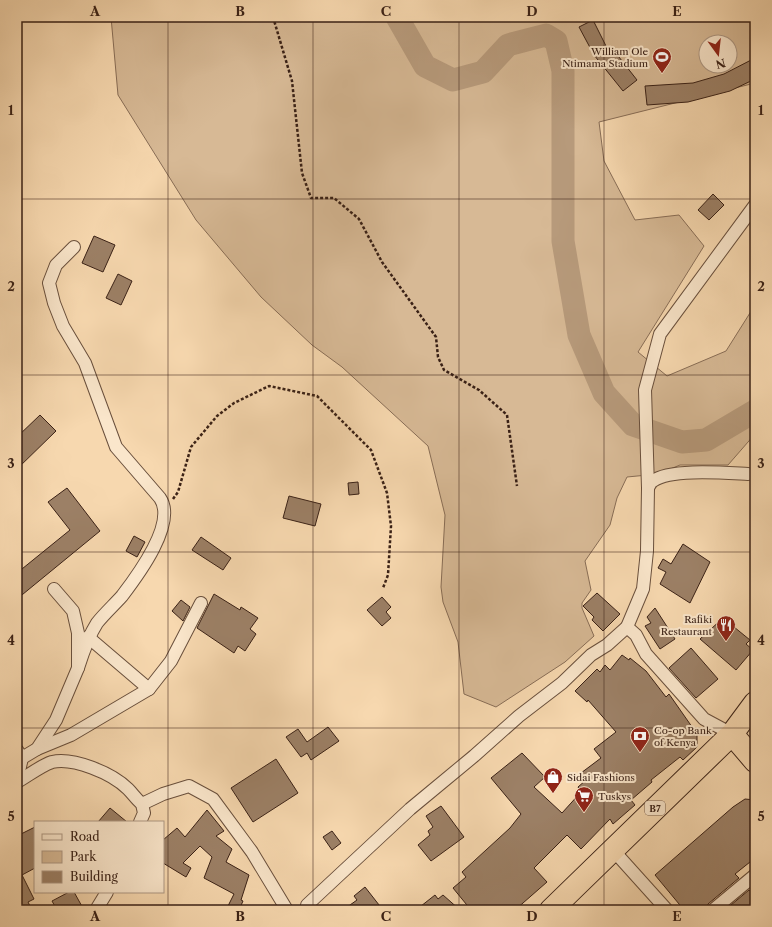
<svg xmlns="http://www.w3.org/2000/svg" width="772" height="927" viewBox="0 0 772 927" font-family="'Libre Caslon Text',serif">
<rect width="100%" height="100%" fill="#f7d8af"/>
<filter id="stains"><feTurbulence type="fractalNoise" baseFrequency=".005" numOctaves="4"/><feColorMatrix values="0 0 0 0 .2 0 0 0 0 .09 0 0 0 0 .02 0 0 0 .5 -.17"/></filter>
<radialGradient id="worn" r=".72"><stop offset=".6" stop-color="#630" stop-opacity="0"/><stop offset="1" stop-color="#630" stop-opacity=".3"/></radialGradient>
<path fill="#d7b995" stroke="#886d56" fill-rule="evenodd" d="M111 17H755V83L599 122 604 161 635 220 679 215 704 246 638 352 667 376 726 351 755 305V434L728 465H680L658 474 627 477 617 498 610 525 585 561 591 590 582 603V608L594 636 565 662 496 707 464 694 458 642 443 602 441 587 445 515 428 446 342 367 312 345 261 297 196 220 118 95ZM706 42H730V66H706Z"/>
<g fill="none" stroke-linecap="round" stroke-linejoin="round">
<polyline stroke="#b79a7b" stroke-width="23" points="397,17 425,66 453,80 483,72 508,45 546,35 556,41 563,71 563,241 579,335 604,393 633,425 682,442 706,440 755,411"/>
</g>
<g fill="#9c8066" stroke="#3a2116">
<polygon points="593,20 611,56 615,52 637,80 623,91 594,55 579,27"/>
<polygon points="755,58 755,79 730,91 688,102 647,105 645,86 693,83 724,74"/>
<polygon points="713,194 724,205 709,220 698,210"/>
<polygon points="94,236 115,245 103,272 82,263"/>
<polygon points="118,274 132,281 121,305 106,298"/>
<polygon points="40,415 56,431 17,469 17,437"/>
<polygon points="358,482 359,494 349,495 348,483"/>
<polygon points="67,488 100,531 17,599 17,573 70,530 48,502"/>
<polygon points="289,496 321,504 315,526 283,518"/>
<polygon points="134,536 145,542 137,557 126,551"/>
<polygon points="201,537 231,558 223,570 192,550"/>
<polygon points="683,544 710,562 690,603 660,584 666,572 658,568 663,559 671,564"/>
<polygon points="597,593 620,614 603,631 592,620 594,617 583,606"/>
<polygon points="214,594 240,610 241,607 258,618 250,629 256,634 245,651 238,646 234,653 197,628"/>
<polygon points="382,597 391,607 386,612 391,618 382,626 367,610"/>
<polygon points="181,600 190,607 183,621 172,611"/>
<polygon points="655,608 675,639 660,649 645,626 651,623 647,617"/>
<polygon points="723,618 750,640 746,644 753,650 736,670 700,639"/>
<polygon points="691,648 718,679 696,698 669,668"/>
<polygon points="622,655 629,660 630,658 646,671 666,697 669,694 697,734 697,747 683,760 680,757 651,780 652,782 631,800 635,805 613,824 610,819 581,849 567,835 534,868 547,882 515,910 471,910 453,888 466,877 462,872 510,828 521,814 491,778 522,753 545,777 534,787 562,813 581,792 578,787 586,780 581,773 601,758 594,749 616,732 588,700 587,702 575,691 597,669 600,672 605,665 610,670"/>
<polygon points="328,727 339,741 311,760 307,753 301,757 286,737 298,729 307,742"/>
<polygon points="276,759 298,793 253,822 231,788"/>
<polygon points="745,799 755,800 755,858 735,874 739,878 708,904 706,910 684,910 655,875 733,807"/>
<polygon points="441,806 464,837 431,861 418,845 430,835 428,831 433,827 426,816"/>
<polygon points="110,808 127,822 98,822"/>
<polygon points="207,810 224,831 216,836 232,849 226,862 249,875 241,900 243,901 239,910 226,910 234,894 204,878 212,857 200,846 183,863 191,868 186,877 163,863 163,840 177,828 185,837"/>
<polygon points="35,827 35,868 22,875 34,899 28,902 32,910 17,910 17,836"/>
<polygon points="332,831 341,843 332,850 323,837"/>
<polygon points="365,887 383,910 343,910 357,900 354,896"/>
<polygon points="755,888 755,910 725,910 749,890 751,892"/>
<polygon points="69,892 74,892 84,910 57,910 52,901"/>
<polygon points="435,895 438,899 443,895 460,910 416,910"/>
</g>
<g fill="none" stroke-linecap="round" stroke-linejoin="round">
<g stroke="#694f3c" stroke-width="14">
<g id="street">
<path d="M74 247 56 265 49 283 54 303 63 326 85 363 116 447 160 498C177 523 138 575 122 596 114 605 105 613 97 623 88 637 83 652 78 668"/>
<polyline points="648,488 645,390 660,334 755,205"/>
<path d="M627 627 643 589 647 551 648 488C649 486 651 482 653 481 670 468 727 473 748 474"/>
<polyline points="88,637 149,689"/>
<polyline points="37,749 71,735 149,689 171,661 201,603"/>
<polyline points="17,750 22,758 17,780"/>
<polyline points="22,758 37,749 56,720 78,668 78,633 73,611 54,589"/>
<path d="M17 782C28 776 40 766 52 762 73 757 112 773 128 789 133 794 136 799 142 804L144 813 140 822"/>
<polyline points="142,804 163,794 189,786 213,799 252,852 287,910"/>
<polyline points="613,850 667,910"/>
<polyline points="307,905 410,809 474,756 519,716 562,683 591,655 607,645 627,627 636,635 646,654 704,719 732,734"/>
<polyline points="96,910 107,892"/>
<polyline points="713,910 755,875"/>
</g>
</g>
<g stroke="#3a2116" stroke-width="24">
<g id="highway">
<polyline points="732,734 755,761"/>
<polyline points="551,910 732,734 755,703"/>
</g>
</g>
<g stroke="#3a2116" stroke-width="2.5" stroke-dasharray="3 2" stroke-linecap="butt">
<polyline points="273,17 292,81 302,173 311,198 334,198 359,219 382,262 436,337 438,357 444,370 479,390 507,415 517,486"/>
<polyline points="173,499 178,492 191,447 217,416 234,403 269,386 317,396 371,450 387,493 391,526 388,575 383,588"/>
</g>
<use href="#street" stroke="#fae6cb" stroke-width="12"/>
<use href="#highway" stroke="#f7d8af" stroke-width="22"/>
</g>
<path fill="none" stroke="#3a2116" stroke-width="1" stroke-opacity="0.55" d="M168 17V910M313 17V910M459 17V910M604 17V910M17 199H755M17 375H755M17 552H755M17 728H755"/>
<defs>
<g id="stadium-pin" transform="scale(1)"><path d="M0 17L-7.5 6A9.5 9.5 0 1 1 7.5 6Z" fill="#8f2418" stroke="#fae6cb"/><path d="M0-5a6.5 5 0 1 0 0 10a6.5 5 0 1 0 0-10ZM-3.5-1.8h7v3.6h-7Z" fill="#fff"/></g>
<g id="restaurant-pin" transform="scale(1)"><path d="M0 17L-7.5 6A9.5 9.5 0 1 1 7.5 6Z" fill="#8f2418" stroke="#fae6cb"/><path d="M-5-6h1v4h1v-4h1v4h1v-4h1v5L-1.5 .5V6h-2V.5L-5-1ZM5-6V6H3V1.5H1.5Q1.5-4 5-6Z" fill="#fff"/></g>
<g id="bank-pin" transform="scale(1)"><path d="M0 17L-7.5 6A9.5 9.5 0 1 1 7.5 6Z" fill="#8f2418" stroke="#fae6cb"/><path d="M-6-4H6V4H-6ZM0-2.3a2.3 2.3 0 1 0 0 4.6a2.3 2.3 0 1 0 0-4.6Z" fill="#fff"/></g>
<g id="shop-pin" transform="scale(1)"><path d="M0 17L-7.5 6A9.5 9.5 0 1 1 7.5 6Z" fill="#8f2418" stroke="#fae6cb"/><path d="M-5-2.5h2.3a2.7 3.5 0 0 1 5.4 0H5L5.5 6h-11ZM-1.5-2.5h3a1.5 2.3 0 0 0-3 0Z" fill="#fff"/></g>
<g id="supermarket-pin" transform="scale(1)"><path d="M0 17L-7.5 6A9.5 9.5 0 1 1 7.5 6Z" fill="#8f2418" stroke="#fae6cb"/><path d="M-6-5.5h2.5l.6 2H6L4.5 2H-2.5L-4.4-4H-6ZM-1.5 3.2a1.3 1.3 0 1 0 .1 0ZM3 3.2a1.3 1.3 0 1 0 .1 0Z" fill="#fff"/></g>
</defs>
<g fill-rule="evenodd">
<use href="#stadium-pin" x="662" y="57"/>
<use href="#restaurant-pin" x="726" y="625"/>
<use href="#bank-pin" x="640" y="736"/>
<use href="#shop-pin" x="553" y="777"/>
<use href="#supermarket-pin" x="584" y="796"/>
</g>
<g text-anchor="middle" dominant-baseline="central" stroke-width="4" stroke-linejoin="round" paint-order="stroke">
<rect fill="#fae6cb" stroke="#745c4c" stroke-width="1" x="645" y="801" width="20" height="14" rx="3"/>
<g font-size="9" font-weight="bold" fill="#3a2116">
<text x="655" y="808">B7</text>
</g>
<g font-size="10" fill="#3a2116" stroke="#fae6cb" text-anchor="start">
<text x="648" y="51" text-anchor="end">William Ole<tspan x="648" dy="12">Ntimama Stadium</tspan></text>
<text x="712" y="619" text-anchor="end">Rafiki<tspan x="712" dy="12">Restaurant</tspan></text>
<text x="654" y="730">Co-op Bank<tspan x="654" dy="12">of Kenya</tspan></text>
<text x="567" y="777">Sidai Fashions</text>
<text x="598" y="796">Tuskys</text>
</g>
</g>
<rect width="772" height="927" fill="none" stroke="#f7d8af" stroke-width="44"/>
<rect x="34" y="821" width="130" height="72" fill="#fae6cb" stroke="#ad9783"/>
<rect x="42" y="834" width="20" height="6" fill="#fae6cb" stroke="#ad9783"/>
<text x="70" y="841" font-size="12" fill="#3a2116">Road</text>
<rect x="42" y="851" width="20" height="12" fill="#d7b995" stroke="#ad9783"/>
<text x="70" y="861" font-size="12" fill="#3a2116">Park</text>
<rect x="42" y="871" width="20" height="12" fill="#9c8066" stroke="#ad9783"/>
<text x="70" y="881" font-size="12" fill="#3a2116">Building</text>
<g transform="translate(718 54) rotate(165)"><circle r="19" fill="#fae6cb" stroke="#ad9783"/>
<path d="M0-3L7 15L0 10L-7 15Z" fill="#8f2418"/>
<text y="-6" font-size="11" font-weight="bold" text-anchor="middle" fill="#3a2116">N</text>
</g>
<rect x="22" y="22" width="728" height="883" fill="none" stroke="#3a2116" stroke-width="1.5"/>
<g font-size="13" text-anchor="middle" font-weight="bold" fill="#3a2116">
<text x="95" y="16">A</text>
<text x="240" y="16">B</text>
<text x="386" y="16">C</text>
<text x="532" y="16">D</text>
<text x="677" y="16">E</text>
<text x="11" y="115">1</text>
<text x="761" y="115">1</text>
<text x="11" y="291">2</text>
<text x="761" y="291">2</text>
<text x="11" y="468">3</text>
<text x="761" y="468">3</text>
<text x="11" y="645">4</text>
<text x="761" y="645">4</text>
<text x="11" y="821">5</text>
<text x="761" y="821">5</text>
<text x="95" y="921">A</text>
<text x="240" y="921">B</text>
<text x="386" y="921">C</text>
<text x="532" y="921">D</text>
<text x="677" y="921">E</text>
</g>
<rect width="100%" height="100%" filter="url(#stains)"/>
<rect width="100%" height="100%" fill="url(#worn)"/>
</svg>
